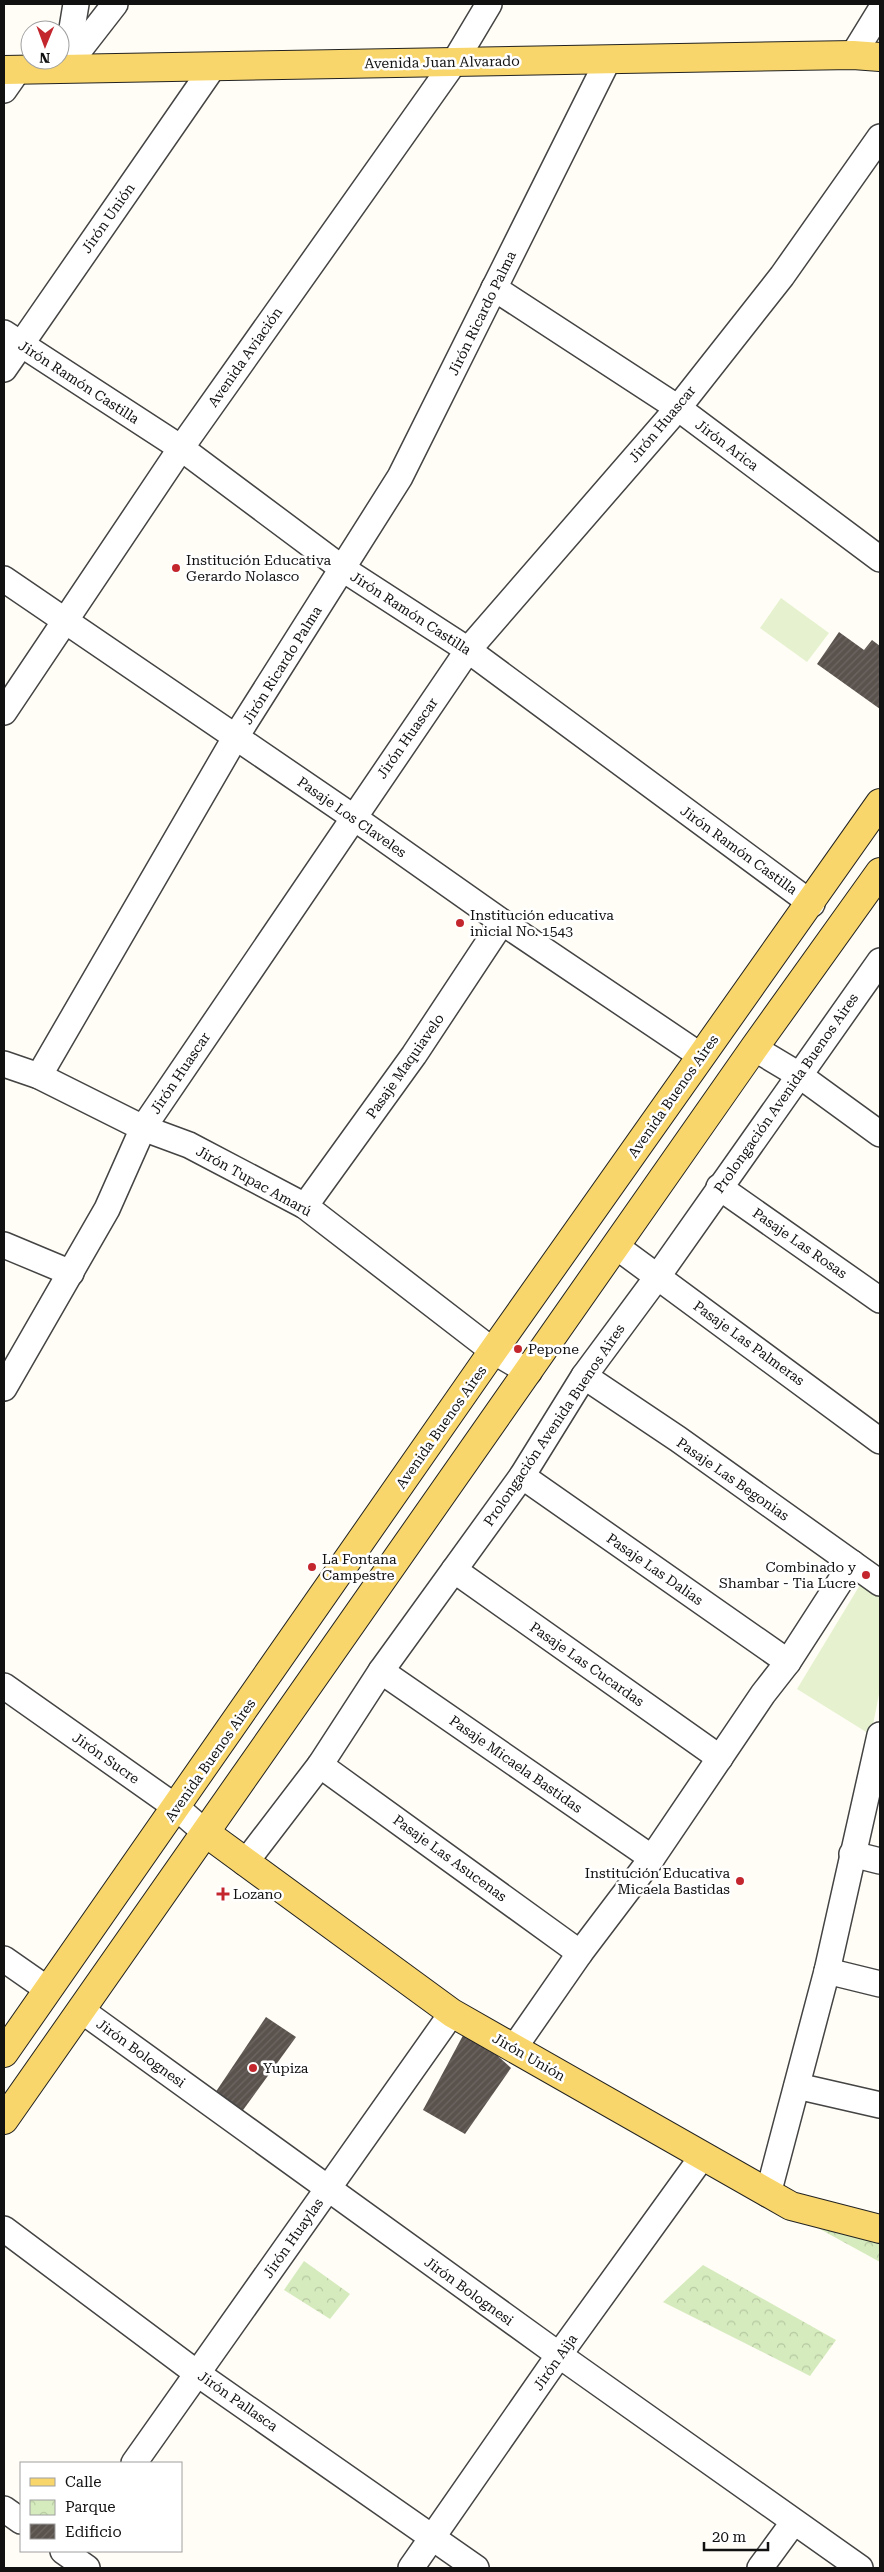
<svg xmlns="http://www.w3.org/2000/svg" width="884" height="2572" viewBox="0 0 884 2572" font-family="'Roboto Serif',serif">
<defs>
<pattern id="park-crowns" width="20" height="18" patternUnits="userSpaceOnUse" patternTransform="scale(1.25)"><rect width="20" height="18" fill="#d5ebbd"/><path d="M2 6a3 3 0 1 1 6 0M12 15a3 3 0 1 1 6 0" fill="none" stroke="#b6c8a1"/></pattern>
<pattern id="building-hatch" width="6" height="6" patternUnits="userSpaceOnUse" patternTransform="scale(1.25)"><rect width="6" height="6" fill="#5a524d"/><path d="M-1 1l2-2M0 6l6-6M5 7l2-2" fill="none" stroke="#6d6662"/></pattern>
</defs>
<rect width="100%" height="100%" fill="#fffdf5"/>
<g fill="url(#park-crowns)">
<polygon points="821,2219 880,2235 880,2262 818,2228"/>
<polygon points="304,2261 350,2294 330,2319 284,2290"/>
<polygon points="703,2265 836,2340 810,2376 663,2302"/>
</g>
<g fill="#e6f2cf">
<polygon points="781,598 829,633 807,662 760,628"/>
<polygon points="866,1575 880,1587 880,1689 871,1735 797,1689"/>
</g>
<g fill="url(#building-hatch)">
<polygon points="839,632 864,650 872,640 880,646 880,709 817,664"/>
<polygon points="266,2017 296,2037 238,2117 211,2099"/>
<polygon points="467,2028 511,2068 465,2134 423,2110"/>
</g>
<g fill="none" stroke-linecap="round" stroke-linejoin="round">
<g stroke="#444" stroke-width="28">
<g id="minor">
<polyline points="853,55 880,11"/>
<polyline points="66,65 76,4"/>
<polyline points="66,67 115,4"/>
<polyline points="4,90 18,70"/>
<polyline points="494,288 678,408 880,559"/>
<polyline points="4,333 181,448 343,569 468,650 812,904"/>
<polyline points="4,369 213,67"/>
<polyline points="4,579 353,817 502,922 701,1056"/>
<polyline points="4,712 181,448 455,61 489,4"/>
<polyline points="754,1048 799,1075 880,1134"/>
<polyline points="4,1064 39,1076 143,1128 189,1145 305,1206 493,1351 529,1372"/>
<polyline points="39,1076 235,738 400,477 608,60"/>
<polyline points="719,1187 880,1300"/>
<polyline points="305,1206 414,1055 502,922"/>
<polyline points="4,1245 71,1273"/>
<polyline points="617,1247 880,1441"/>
<polyline points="584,1376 678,1439 880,1583"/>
<polyline points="4,1388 107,1209 143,1128 468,650 678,408 782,276 880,137"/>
<polyline points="522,1476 788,1662"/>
<polyline points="454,1570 720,1758"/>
<polyline points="381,1671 652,1858"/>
<polyline points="4,1686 177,1808 206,1833"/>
<polyline points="320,1765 580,1953"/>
<polyline points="852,1854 880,1861"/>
<polyline points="245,1863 320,1765 381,1671 522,1476 584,1376 658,1276 880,961"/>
<polyline points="4,1959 47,1989"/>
<polyline points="827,1971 880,1984"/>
<polyline points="81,2010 559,2355 860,2568"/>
<polyline points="514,2048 580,1953 652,1858 763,1694 788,1662 852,1563"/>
<polyline points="797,2086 880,2105"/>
<polyline points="768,2194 827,1971 880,1735"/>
<polyline points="4,2229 198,2374 476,2568"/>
<polyline points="134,2463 452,2013"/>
<polyline points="4,2509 21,2521"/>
<polyline points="63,2551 87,2568"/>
<polyline points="411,2568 559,2355 702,2157"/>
<polyline points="760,2568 793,2523"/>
</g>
</g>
<g stroke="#222" stroke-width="30">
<g id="major">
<polyline points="4,70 853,55 880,57"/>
<polyline points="206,1833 452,2013 791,2206 880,2229"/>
<polyline points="4,2053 493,1351 880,803"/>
<polyline points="4,2120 754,1048 880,872"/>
</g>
</g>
<use href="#minor" stroke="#fff" stroke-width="25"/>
<use href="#major" stroke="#f9d66b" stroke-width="28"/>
</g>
<g fill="#c4262e" stroke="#fff" stroke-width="2">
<circle cx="176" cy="568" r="5"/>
<circle cx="460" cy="923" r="5"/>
<circle cx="518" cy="1349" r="5"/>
<circle cx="312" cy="1567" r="5"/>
<circle cx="866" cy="1575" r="5"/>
<circle cx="740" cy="1881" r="5"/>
<path d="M220.5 1886.5h5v5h5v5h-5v5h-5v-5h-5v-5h5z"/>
<circle cx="253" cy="2068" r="5"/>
</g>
<g text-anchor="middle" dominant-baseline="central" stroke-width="5" stroke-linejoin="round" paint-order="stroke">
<g font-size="14" fill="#111" stroke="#fff">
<text transform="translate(442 62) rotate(-1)">Avenida Juan Alvarado</text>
<text transform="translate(108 218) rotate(-55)">Jirón Unión</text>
<text transform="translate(482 313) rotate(-64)">Jirón Ricardo Palma</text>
<text transform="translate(245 357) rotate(-55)">Avenida Aviación</text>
<text transform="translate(79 382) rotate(33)">Jirón Ramón Castilla</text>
<text transform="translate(662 424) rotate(-50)">Jirón Huascar</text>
<text transform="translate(727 445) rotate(37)">Jirón Arica</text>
<text transform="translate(411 613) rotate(33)">Jirón Ramón Castilla</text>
<text transform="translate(282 665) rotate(-58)">Jirón Ricardo Palma</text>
<text transform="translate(407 738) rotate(-55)">Jirón Huascar</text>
<text transform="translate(352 817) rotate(35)">Pasaje Los Claveles</text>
<text transform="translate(739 850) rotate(36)">Jirón Ramón Castilla</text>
<text transform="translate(405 1066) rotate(-55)">Pasaje Maquiavelo</text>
<text transform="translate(180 1073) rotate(-56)">Jirón Huascar</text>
<text transform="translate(786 1093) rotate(-55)">Prolongación Avenida Buenos Aires</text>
<text transform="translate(673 1096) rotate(-55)">Avenida Buenos Aires</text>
<text transform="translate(254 1181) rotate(29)">Jirón Tupac Amarú</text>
<text transform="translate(800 1243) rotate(35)">Pasaje Las Rosas</text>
<text transform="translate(749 1343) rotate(36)">Pasaje Las Palmeras</text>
<text transform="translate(554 1425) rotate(-56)">Prolongación Avenida Buenos Aires</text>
<text transform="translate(441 1427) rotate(-55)">Avenida Buenos Aires</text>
<text transform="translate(733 1479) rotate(35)">Pasaje Las Begonias</text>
<text transform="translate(655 1569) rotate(35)">Pasaje Las Dalias</text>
<text transform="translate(587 1664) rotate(35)">Pasaje Las Cucardas</text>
<text transform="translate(106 1758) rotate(35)">Jirón Sucre</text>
<text transform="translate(210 1760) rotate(-55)">Avenida Buenos Aires</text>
<text transform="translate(516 1764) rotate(35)">Pasaje Micaela Bastidas</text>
<text transform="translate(450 1858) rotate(36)">Pasaje Las Asucenas</text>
<text transform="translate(141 2053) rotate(36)">Jirón Bolognesi</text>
<text transform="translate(529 2057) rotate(30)">Jirón Unión</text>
<text transform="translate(293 2238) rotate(-55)">Jirón Huaylas</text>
<text transform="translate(469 2291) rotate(36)">Jirón Bolognesi</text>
<text transform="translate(555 2362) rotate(-55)">Jirón Aija</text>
<text transform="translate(238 2401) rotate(35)">Jirón Pallasca</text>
</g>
<g font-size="14" fill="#111" stroke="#fff" text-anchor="start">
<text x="186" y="560">Institución Educativa<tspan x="186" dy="16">Gerardo Nolasco</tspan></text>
<text x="470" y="915">Institución educativa<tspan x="470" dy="16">inicial No. 1543</tspan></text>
<text x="528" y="1349">Pepone</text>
<text x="322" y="1559">La Fontana<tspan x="322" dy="16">Campestre</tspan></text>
<text x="856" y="1567" text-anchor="end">Combinado y<tspan x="856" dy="16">Shambar - Tia Lucre</tspan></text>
<text x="730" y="1873" text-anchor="end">Institución Educativa<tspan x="730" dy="16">Micaela Bastidas</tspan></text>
<text x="233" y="1894">Lozano</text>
<text x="263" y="2068">Yupiza</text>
</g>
</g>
<rect width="884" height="2572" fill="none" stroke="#111111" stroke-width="10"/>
<rect x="20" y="2462" width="162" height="90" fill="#ffffff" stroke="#a0a0a0"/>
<rect x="30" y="2478" width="25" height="8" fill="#f9d66b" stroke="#a0a0a0"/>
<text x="65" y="2487" font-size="15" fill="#111111">Calle</text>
<rect x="30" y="2500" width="25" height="15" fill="url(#park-crowns)" stroke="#a0a0a0"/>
<text x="65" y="2512" font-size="15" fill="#111111">Parque</text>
<rect x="30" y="2524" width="25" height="15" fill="url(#building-hatch)" stroke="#a0a0a0"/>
<text x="65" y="2537" font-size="15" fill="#111111">Edificio</text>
<g transform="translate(45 45) rotate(181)"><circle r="24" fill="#ffffff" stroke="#a0a0a0"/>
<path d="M0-4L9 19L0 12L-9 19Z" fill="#c4262e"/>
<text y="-8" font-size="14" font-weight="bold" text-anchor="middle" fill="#111111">N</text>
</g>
<path d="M704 2542v8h64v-8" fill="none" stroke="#111111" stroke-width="2.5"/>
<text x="712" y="2542" font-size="15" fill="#111111" stroke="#ffffff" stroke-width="4" paint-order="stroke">20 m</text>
</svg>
